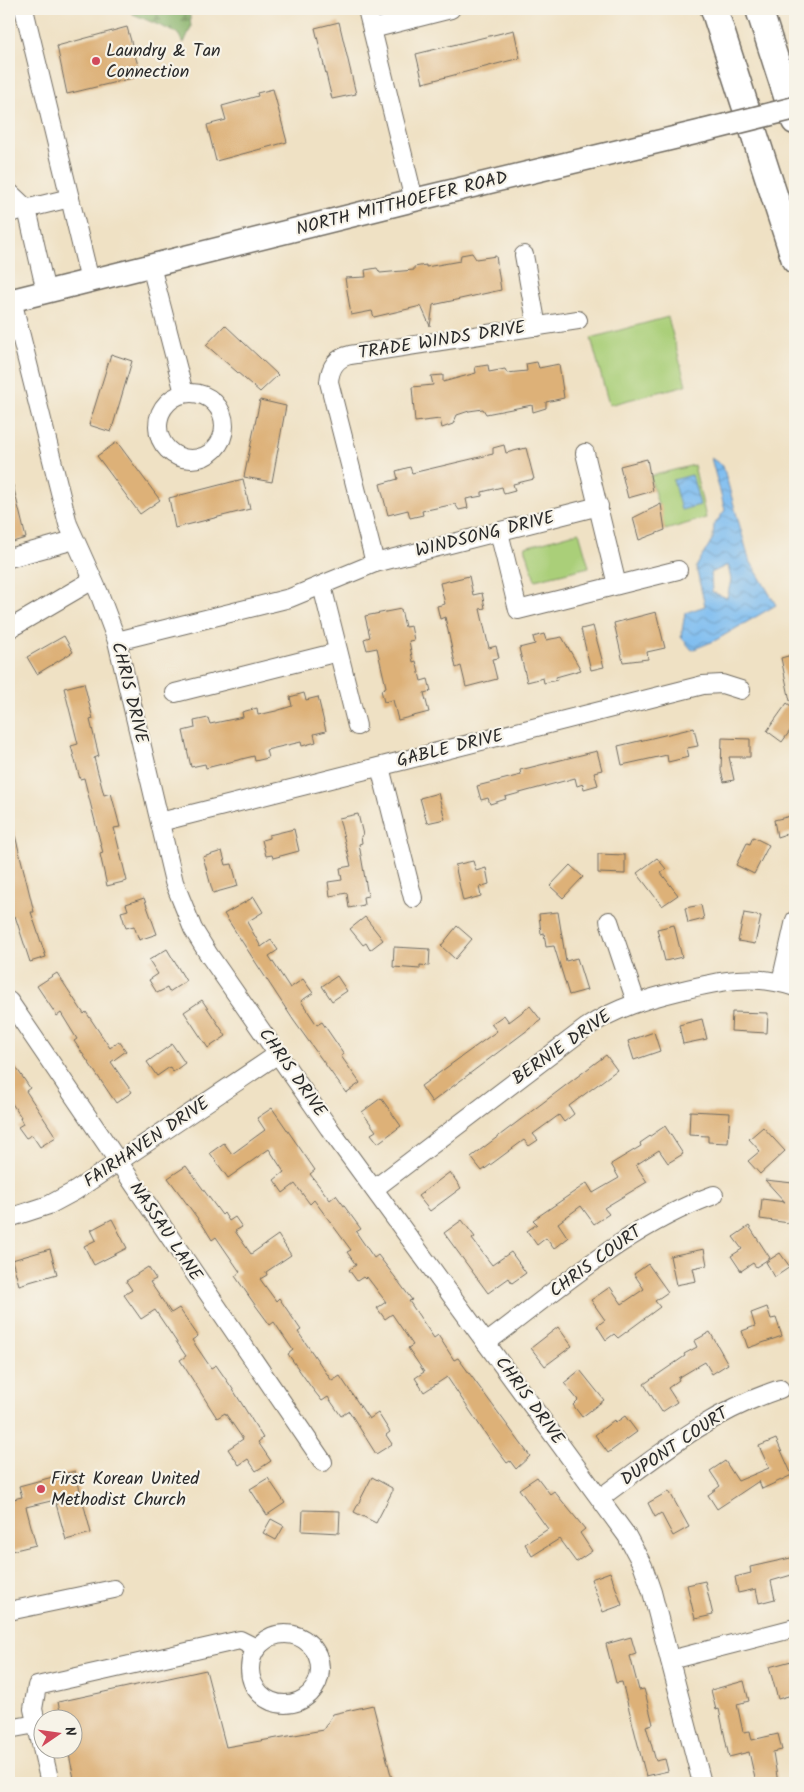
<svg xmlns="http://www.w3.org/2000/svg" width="804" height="1792" viewBox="0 0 804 1792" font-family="Kalam,sans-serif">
<defs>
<pattern id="forest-firs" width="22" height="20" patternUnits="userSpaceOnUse" patternTransform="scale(1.25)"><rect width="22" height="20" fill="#87b269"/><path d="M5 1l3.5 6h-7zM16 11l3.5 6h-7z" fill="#6f9157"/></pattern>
<pattern id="water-waves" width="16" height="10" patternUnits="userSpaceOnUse" patternTransform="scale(1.25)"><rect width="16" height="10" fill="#7cbcf0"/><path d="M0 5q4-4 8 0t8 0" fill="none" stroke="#6699c3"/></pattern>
</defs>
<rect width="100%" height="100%" fill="#f7f3e8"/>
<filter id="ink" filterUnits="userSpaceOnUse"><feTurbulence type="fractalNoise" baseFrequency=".02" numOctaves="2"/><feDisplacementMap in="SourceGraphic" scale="10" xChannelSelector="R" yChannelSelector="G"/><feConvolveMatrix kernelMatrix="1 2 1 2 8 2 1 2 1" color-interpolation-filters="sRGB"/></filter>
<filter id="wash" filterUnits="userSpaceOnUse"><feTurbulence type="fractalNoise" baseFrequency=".0096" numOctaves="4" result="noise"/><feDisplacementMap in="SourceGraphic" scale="20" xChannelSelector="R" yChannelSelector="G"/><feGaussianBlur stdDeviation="1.12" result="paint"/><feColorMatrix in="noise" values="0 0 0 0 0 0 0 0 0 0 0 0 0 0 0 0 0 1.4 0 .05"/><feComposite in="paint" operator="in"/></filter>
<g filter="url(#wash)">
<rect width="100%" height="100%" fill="#efe1c4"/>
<g fill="#aacf79" stroke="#6a7d52">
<polygon points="668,317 686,385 609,405 591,338"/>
<polygon points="694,465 706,518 665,530 650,476"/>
<polygon points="579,532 589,567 535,580 525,547"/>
</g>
<polygon fill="url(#forest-firs)" stroke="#596e4a" points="130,9 189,9 191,27 184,43 177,33 133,14"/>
<g fill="url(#water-waves)" stroke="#54748e" fill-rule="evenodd">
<path d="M711 458 723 466 749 559 776 605 716 640 692 650 681 637 685 613 705 606 696 567 713 538 714 525 725 510ZM728 565 731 580 727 598 712 592 711 573Z"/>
<polygon points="692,475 700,505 681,510 673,480"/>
</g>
<g id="blocks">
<g fill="#ddb178">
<polygon points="339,22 356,94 332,99 315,28"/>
<polygon points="127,27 141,76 67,94 57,46"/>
<polygon points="514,30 520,58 423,83 416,54"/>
<polygon points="273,89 287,142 216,161 207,125 226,120 222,106 258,96 257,93"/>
<polygon points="472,253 476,259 496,256 501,290 433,305 430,326 421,306 374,317 372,311 351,315 345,278 366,277 365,270 377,268 380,273 414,270 414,267 426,265 426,267 460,261 461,255"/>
<polygon points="225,325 278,375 260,392 206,345"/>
<polygon points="111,354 132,361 111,432 89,425"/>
<polygon points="537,362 539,368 559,364 564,398 546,402 546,408 533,412 532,405 486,414 483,409 469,411 457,415 453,424 442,428 440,419 415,422 412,387 433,385 431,376 443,375 443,382 476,373 475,367 488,365 489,372 505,369 507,373 527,371 526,364"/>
<polygon points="260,400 286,406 272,482 244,477"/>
<polygon points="117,442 160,500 140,514 97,456"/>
<polygon points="504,445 506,453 526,448 534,479 513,484 515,491 504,494 502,487 482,492 482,496 466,499 468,508 459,510 455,504 422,511 423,515 410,518 408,510 388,515 380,484 398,479 396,471 410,467 412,473 493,454 493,448"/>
<polygon points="647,459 653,491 628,498 620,466"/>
<polygon points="243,479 250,509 175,528 169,498"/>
<polygon points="13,485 26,538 9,543 9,486"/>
<polygon points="661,504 665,530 639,540 633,518"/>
<polygon points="469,576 473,595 482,593 485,608 480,609 489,648 496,646 499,658 492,659 497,679 466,687 461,666 456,668 445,617 440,619 437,606 445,604 440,583"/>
<polygon points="401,609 405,627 411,626 414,640 409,641 413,662 416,661 421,681 428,679 431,691 424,693 429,712 398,720 393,700 384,702 381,690 386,687 377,648 367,650 364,639 370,637 365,616"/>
<polygon points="656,612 665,648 647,652 648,659 623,662 614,623"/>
<polygon points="593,626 604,667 591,670 581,629"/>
<polygon points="544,634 546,640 562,637 581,670 556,677 557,680 544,683 543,678 527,682 519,648 535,644 533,637"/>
<polygon points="64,636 73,652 37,674 27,657"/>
<polygon points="795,654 795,701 790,701 781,658"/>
<polygon points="84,683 93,719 90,720 99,756 94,758 104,795 111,793 120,827 114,828 127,881 107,886 100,854 103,853 84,778 80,779 71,746 78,744 64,688"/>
<polygon points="304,693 306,700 318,697 326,731 314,734 316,742 302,746 301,742 266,750 268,758 255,761 254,756 206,768 205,764 191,767 183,731 195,728 194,721 208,718 210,724 243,717 242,712 257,708 258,715 276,711 292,706 290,697"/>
<polygon points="787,703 795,709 795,724 782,742 767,731"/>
<polygon points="694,728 698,746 687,748 689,757 668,762 667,755 622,765 618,746"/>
<polygon points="722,738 750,739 750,757 729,757 734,780 724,782 721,771"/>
<polygon points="597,751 602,770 594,772 598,785 584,789 583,784 577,786 575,778 505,797 506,799 490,804 488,798 481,800 477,786 521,775 520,770"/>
<polygon points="438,793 445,819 427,823 420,798"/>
<polygon points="358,814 363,835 361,836 362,843 359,844 368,896 363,897 364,905 349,908 347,893 330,896 328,882 342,880 340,868 351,866 339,818"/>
<polygon points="795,815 795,831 777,837 774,820"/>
<polygon points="13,827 34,912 31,912 46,957 30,962 15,916 11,917 9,909 9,828"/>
<polygon points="294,829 299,851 273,858 272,855 266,856 262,840 269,838 269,835"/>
<polygon points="753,837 769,845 754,874 736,865 747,843 750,844"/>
<polygon points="222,851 226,865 232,864 238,886 213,893 203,857"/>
<polygon points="598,854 625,855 625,874 598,873"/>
<polygon points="657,858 666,869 661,873 678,895 662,906 637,873"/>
<polygon points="473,861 476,871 486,868 489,884 479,887 481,896 463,901 455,865"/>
<polygon points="570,865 583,877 563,898 550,886"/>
<polygon points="254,897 263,912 247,922 261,947 271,940 278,950 269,956 290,988 303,979 313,993 301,1001 317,1025 322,1022 344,1054 341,1056 360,1083 346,1093 294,1021 224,914"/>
<polygon points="144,898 157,934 139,940 134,926 126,928 121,912 128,910 126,904"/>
<polygon points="701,905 704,919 688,923 685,908"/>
<polygon points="558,912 566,961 577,958 587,990 569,995 554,946 546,947 544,933 541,934 539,914"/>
<polygon points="744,913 761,916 755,944 738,941"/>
<polygon points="365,917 383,940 370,950 366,943 363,945 350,929"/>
<polygon points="674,925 682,957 665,961 657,929"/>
<polygon points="457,926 472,939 455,959 441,946"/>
<polygon points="394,947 430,949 429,966 420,965 420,969 393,967"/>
<polygon points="167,949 186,981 169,992 167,988 157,993 149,980 158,974 149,960"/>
<polygon points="57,973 84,1014 86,1012 110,1048 119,1041 126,1051 111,1062 132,1092 116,1103 74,1041 77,1039 61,1013 57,1016 37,986"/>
<polygon points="337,976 347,991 332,1001 322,986"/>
<polygon points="202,1000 226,1036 208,1048 184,1012"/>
<polygon points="530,1006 541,1020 432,1102 421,1086 497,1031 491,1024 504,1015 509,1022"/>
<polygon points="732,1012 768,1013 767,1033 731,1031"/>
<polygon points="702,1019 707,1039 683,1044 679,1025"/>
<polygon points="654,1032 660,1051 634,1060 628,1041"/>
<polygon points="172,1044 185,1063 173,1072 170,1067 157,1076 147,1062"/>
<polygon points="606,1055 617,1070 569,1106 574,1114 564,1122 559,1115 533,1134 538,1140 529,1146 524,1140 482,1171 471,1157"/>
<polygon points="9,1057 30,1088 26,1091 56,1137 40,1147 32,1135 26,1138 18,1127 23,1124 20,1118 21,1117 9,1099"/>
<polygon points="381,1098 401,1126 378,1143 371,1134 376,1131 362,1112"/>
<polygon points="272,1108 315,1170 310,1174 330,1200 336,1195 361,1229 356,1232 374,1258 378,1255 395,1277 412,1300 409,1301 434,1338 438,1335 454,1360 458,1358 530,1456 516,1469 510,1461 507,1463 489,1439 447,1377 424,1392 415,1378 424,1372 408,1348 413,1345 392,1314 385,1319 377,1308 386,1302 367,1277 365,1279 363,1277 357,1281 349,1270 356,1265 347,1252 351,1250 314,1200 310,1204 295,1184 283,1193 274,1180 284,1172 269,1149 228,1178 210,1153 224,1143 232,1154 265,1130 257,1118"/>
<polygon points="690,1111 730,1113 728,1143 708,1142 708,1136 689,1135"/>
<polygon points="665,1126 683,1154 668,1163 659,1150 636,1165 647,1182 604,1208 609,1214 594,1224 581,1206 558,1223 568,1238 554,1249 546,1238 537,1245 527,1231 537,1224 533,1220 587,1183 593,1193 619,1178 611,1164 641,1146 640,1143"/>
<polygon points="763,1127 785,1151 760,1174 748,1161 760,1151 749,1139"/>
<polygon points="186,1166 222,1215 224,1213 229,1221 235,1217 242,1227 235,1231 251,1254 278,1235 291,1255 266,1272 267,1275 260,1279 276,1301 279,1298 301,1330 298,1332 332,1381 340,1376 369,1419 378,1413 390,1432 386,1435 392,1444 376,1454 349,1411 341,1416 328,1397 322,1401 311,1387 288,1354 293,1350 274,1322 270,1325 253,1302 235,1276 240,1272 216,1237 212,1240 204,1227 168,1178"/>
<polygon points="450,1172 461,1188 430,1211 418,1196"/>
<polygon points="765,1180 793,1183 789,1223 760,1219 762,1199 785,1202"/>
<polygon points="112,1219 127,1248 94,1265 84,1246 96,1240 91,1230"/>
<polygon points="462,1220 475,1237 472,1239 492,1265 511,1252 526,1273 512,1283 509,1278 488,1293 444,1233"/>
<polygon points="749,1226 770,1258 756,1267 753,1263 741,1271 731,1256 742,1249 733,1237"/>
<polygon points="50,1249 57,1274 19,1285 12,1260"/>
<polygon points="704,1249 707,1265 693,1268 696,1281 676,1285 670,1256"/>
<polygon points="780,1253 790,1267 775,1277 766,1262"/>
<polygon points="648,1264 668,1292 655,1301 660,1307 618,1338 614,1334 606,1340 597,1326 605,1320 591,1300 610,1287 622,1304 644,1289 634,1274"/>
<polygon points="148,1267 156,1279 150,1282 171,1313 179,1308 198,1336 192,1340 211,1368 216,1365 232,1388 263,1438 258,1442 271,1461 256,1471 248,1459 239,1465 228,1449 243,1439 225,1413 217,1418 180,1360 186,1356 155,1310 141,1319 124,1295 132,1290 126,1281"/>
<polygon points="767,1307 771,1319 776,1318 782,1336 748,1348 742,1331 755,1326 751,1313"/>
<polygon points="558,1327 572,1346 545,1366 531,1348"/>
<polygon points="710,1332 728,1364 712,1374 705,1362 678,1378 679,1380 668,1388 677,1402 662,1412 644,1384 685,1356 684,1354 697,1347 694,1341"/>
<polygon points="580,1370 604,1400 582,1417 573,1405 578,1400 564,1383"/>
<polygon points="625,1416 637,1432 608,1453 595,1435 614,1420 615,1423"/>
<polygon points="776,1439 792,1475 762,1489 759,1481 717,1509 708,1495 720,1486 710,1471 725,1461 738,1481 769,1468 759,1446"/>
<polygon points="75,1471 91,1533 66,1540 55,1500 26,1507 36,1545 11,1551 9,1542 9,1500 22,1497 19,1486"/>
<polygon points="372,1477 392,1488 392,1492 376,1523 354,1512"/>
<polygon points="537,1477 550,1494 554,1491 585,1529 580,1533 592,1551 576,1562 559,1539 532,1556 525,1544 548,1529 519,1489"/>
<polygon points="268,1478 285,1503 267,1515 250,1489"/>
<polygon points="669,1491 689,1527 673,1536 661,1513 655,1517 648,1503"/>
<polygon points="303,1510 340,1511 339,1533 302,1531"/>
<polygon points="271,1519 284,1526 276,1540 263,1533"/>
<polygon points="795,1557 795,1574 771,1581 775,1599 759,1603 756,1589 738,1593 735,1577 751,1573 750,1567"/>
<polygon points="610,1572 622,1605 603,1612 591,1579"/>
<polygon points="705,1581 713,1615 695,1619 687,1585"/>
<polygon points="631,1637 636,1654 630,1656 639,1690 644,1689 646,1696 653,1724 646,1726 656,1761 665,1759 668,1771 646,1776 622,1682 616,1683 606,1644"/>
<polygon points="795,1660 795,1694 778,1699 769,1667"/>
<polygon points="206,1670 226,1747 323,1730 333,1714 373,1705 393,1783 352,1783 350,1779 333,1783 75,1783 68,1750 72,1750 72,1720 62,1720 58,1702"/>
<polygon points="744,1681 749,1701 737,1704 743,1732 750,1731 752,1740 778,1734 782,1750 773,1752 778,1783 756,1783 749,1752 729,1757 719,1709 716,1710 711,1690"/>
</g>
</g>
</g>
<g filter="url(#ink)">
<use href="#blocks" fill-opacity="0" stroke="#706b61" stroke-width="1"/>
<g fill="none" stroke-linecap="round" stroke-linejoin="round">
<g stroke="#706b61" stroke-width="20">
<g id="minor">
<polyline points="24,9 90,281"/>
<polyline points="367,9 414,200"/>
<polyline points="372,29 451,9"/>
<polyline points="9,192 27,209 46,292"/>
<polyline points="9,213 70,198"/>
<polyline points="524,255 537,327"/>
<polyline points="151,266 184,393"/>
<polyline points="12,300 68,524 99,593 117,641 174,882 193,929 209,955 329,1128 627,1536 643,1566 652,1592 702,1783"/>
<circle cx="191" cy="426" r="33"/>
<polyline points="585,453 617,585"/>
<polyline points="499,532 518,610 678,570"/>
<polyline points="9,558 74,540"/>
<path d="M375 563 329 382C330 368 336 358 350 355L578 320"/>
<polyline points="322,586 357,726"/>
<polyline points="9,629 91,581"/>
<polyline points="117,641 290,598 375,563 599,506"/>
<polyline points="175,693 338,652"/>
<polyline points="380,767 413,898"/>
<polyline points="160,822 703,685 722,684 741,690"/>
<polyline points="609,921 636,1002"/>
<polyline points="781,982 795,920"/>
<polyline points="9,1001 323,1462"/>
<path d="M374 1189 587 1027C616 1008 646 999 679 991 719 981 755 973 795 987"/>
<polyline points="9,1218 49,1205 75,1191 278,1054"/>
<path d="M486 1343C559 1289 628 1226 714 1195"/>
<path d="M600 1498C660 1454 708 1413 780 1389"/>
<polyline points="9,1611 114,1589"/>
<circle cx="285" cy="1669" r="35"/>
<polyline points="670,1660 795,1628"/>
<polyline points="9,1729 36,1724"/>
<polyline points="50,1783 33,1709 37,1686 240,1640 256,1648"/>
</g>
</g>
<g stroke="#706b61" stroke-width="25">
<polyline id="major" points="9,301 414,200 703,131"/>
</g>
<g stroke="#706b61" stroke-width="29">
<g id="highway">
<polyline points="714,9 795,260"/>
<polyline points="759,9 795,121"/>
</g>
</g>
<use href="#minor" stroke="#fff" stroke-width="18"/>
<use href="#major" stroke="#fff" stroke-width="22"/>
<use href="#highway" stroke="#fff" stroke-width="26"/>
<g stroke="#706b61" stroke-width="25" stroke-linecap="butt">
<polyline id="major-bridge" points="703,131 795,108"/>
</g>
<use href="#major-bridge" stroke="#fff" stroke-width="22"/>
</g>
</g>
<g fill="#d1495b" stroke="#f7f3e8" stroke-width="2">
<circle cx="96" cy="61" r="5"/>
<circle cx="41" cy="1489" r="5"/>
</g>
<g text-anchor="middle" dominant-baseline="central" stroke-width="4.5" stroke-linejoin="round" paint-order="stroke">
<g font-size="18" fill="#2b2b2b" stroke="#f7f3e8" text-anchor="start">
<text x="106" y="51">Laundry &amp; Tan<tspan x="106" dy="21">Connection</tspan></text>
<text x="51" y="1479">First Korean United<tspan x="51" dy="21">Methodist Church</tspan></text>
</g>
<g font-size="18" fill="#2b2b2b" stroke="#f7f3e8">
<text transform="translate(402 204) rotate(-14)">NORTH MITTHOEFER ROAD</text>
<text transform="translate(442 341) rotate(-9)">TRADE WINDS DRIVE</text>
<text transform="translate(485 535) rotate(-14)">WINDSONG DRIVE</text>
<text transform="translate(129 693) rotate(76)">CHRIS DRIVE</text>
<text transform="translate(450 749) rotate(-14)">GABLE DRIVE</text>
<text transform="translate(562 1048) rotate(-35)">BERNIE DRIVE</text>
<text transform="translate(292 1073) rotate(55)">CHRIS DRIVE</text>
<text transform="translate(147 1143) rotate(-34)">FAIRHAVEN DRIVE</text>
<text transform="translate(165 1232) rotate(56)">NASSAU LANE</text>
<text transform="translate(596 1262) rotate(-36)">CHRIS COURT</text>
<text transform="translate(529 1401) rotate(54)">CHRIS DRIVE</text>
<text transform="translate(675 1447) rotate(-34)">DUPONT COURT</text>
</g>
</g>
<rect width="804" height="1792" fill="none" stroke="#f7f3e8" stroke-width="30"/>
<g transform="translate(58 1734) rotate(77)"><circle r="24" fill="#f7f3e8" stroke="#a5a39c"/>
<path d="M0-4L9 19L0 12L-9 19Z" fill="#d1495b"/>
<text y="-8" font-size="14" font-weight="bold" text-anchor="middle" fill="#2b2b2b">N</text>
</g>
</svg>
